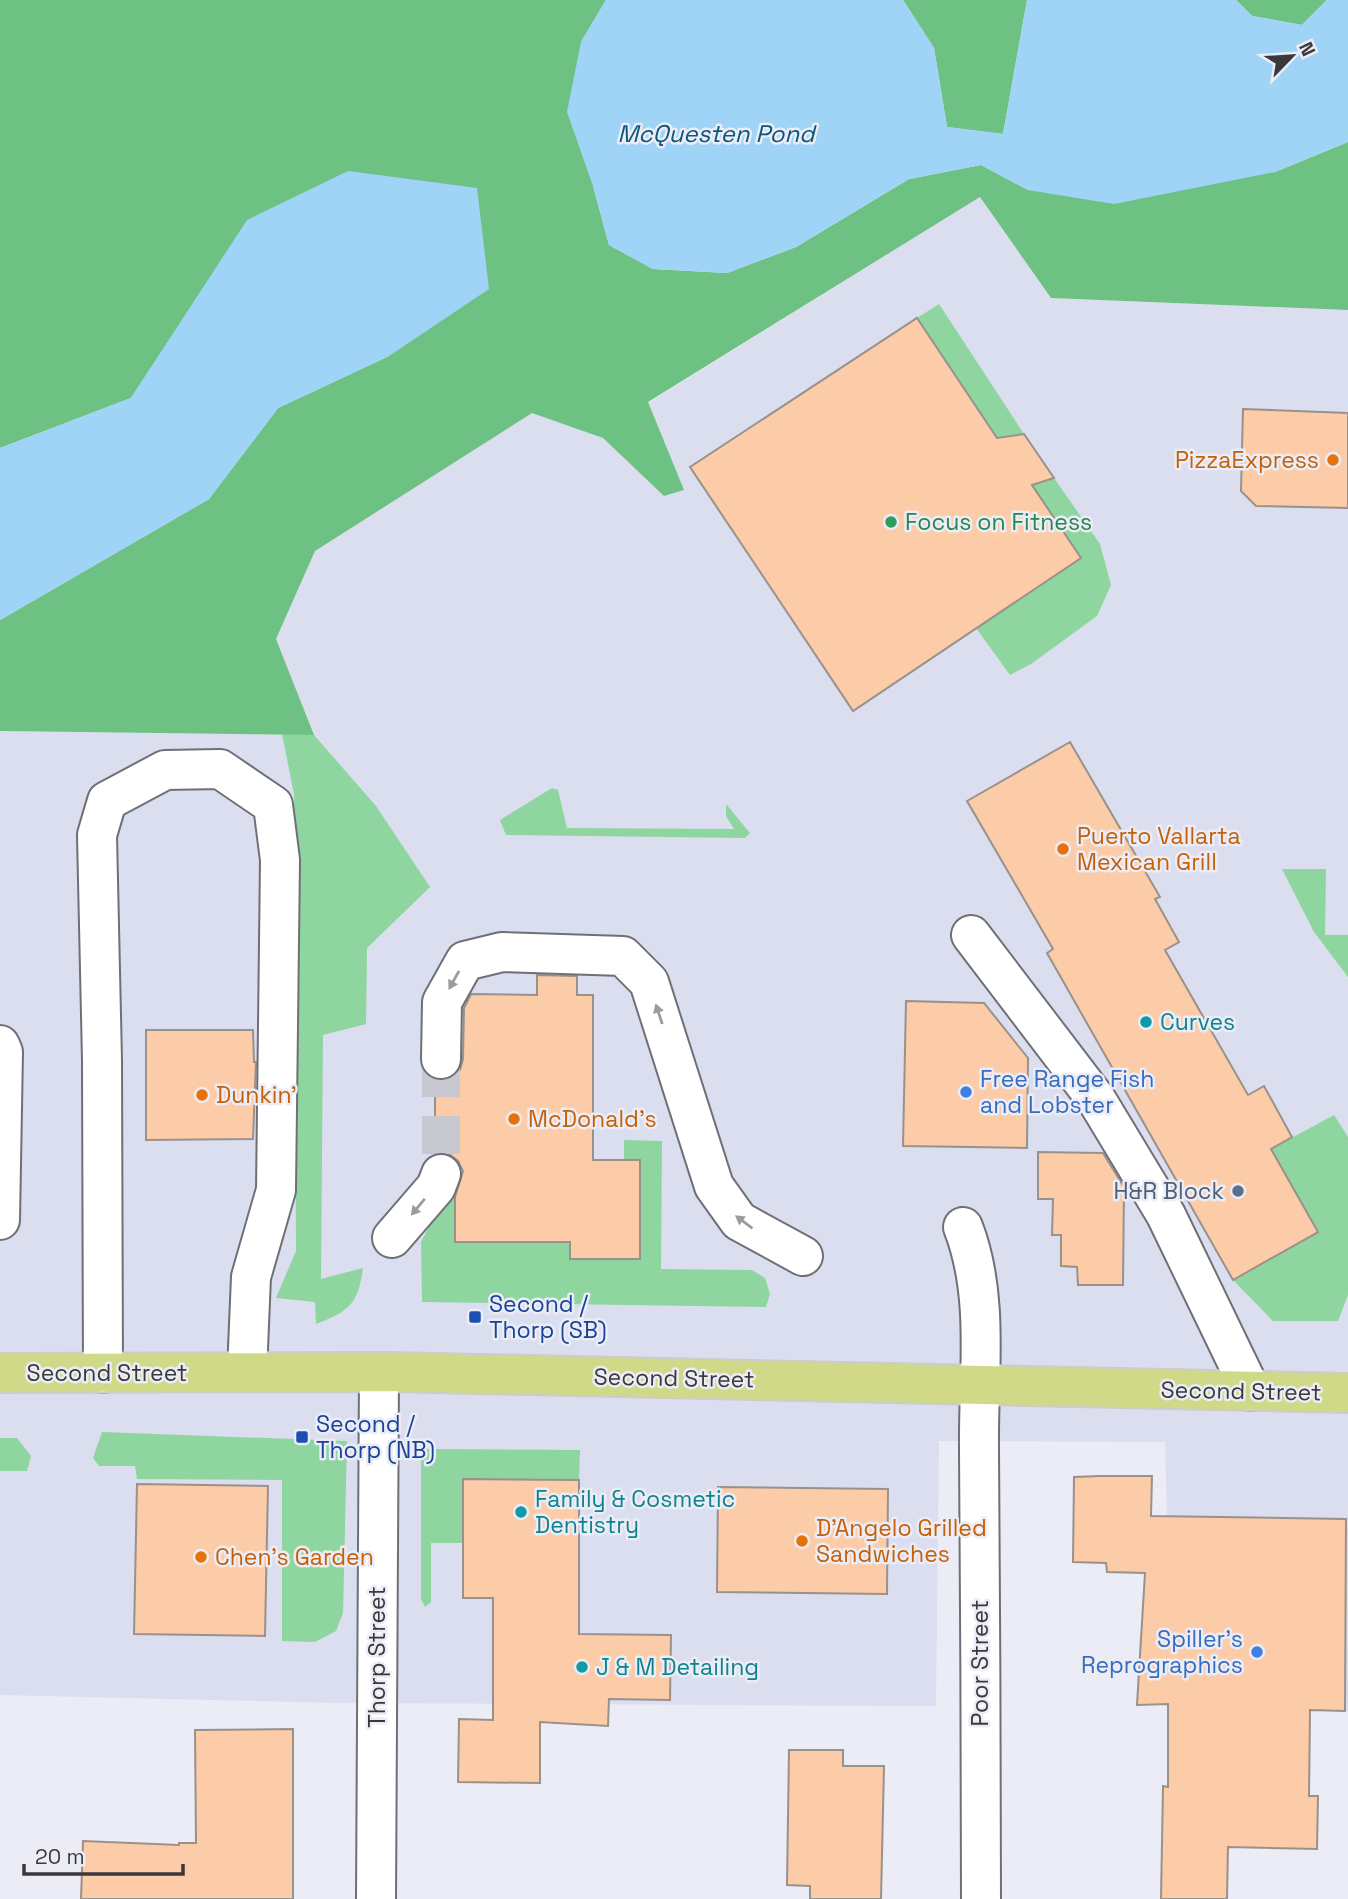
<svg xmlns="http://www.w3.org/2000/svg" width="1348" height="1899" viewBox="0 0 1348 1899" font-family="'Space Grotesk',sans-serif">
<rect width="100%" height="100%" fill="#ebecf5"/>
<polygon fill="#dbdeee" points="980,197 1051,298 1348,310 1348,1711 1168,1709 1169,1595 1165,1442 939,1441 936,1706 335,1703 0,1695 0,731 314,735 276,639 315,551 532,412 603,438 664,496 684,490 648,403"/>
<g fill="#8fd59f">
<polygon points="939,304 1024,434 997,438 917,318"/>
<polygon points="1054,478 1100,544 1111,585 1097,616 1031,664 1010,675 976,628 1032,485"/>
<path d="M282 734 314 735 376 806 430 887 367 948 366 1024 323 1035 321 1279 363 1268C358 1305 349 1311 316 1324L315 1302 276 1298 296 1251 294 794Z"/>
<polygon points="552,788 558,790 567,828 734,829 726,816 726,804 750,833 745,838 506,835 500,820"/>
<polygon points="1282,869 1326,869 1325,935 1348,935 1348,977 1314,932"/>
<polygon points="1334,1115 1348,1137 1348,1295 1338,1321 1273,1321 1233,1280 1318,1232 1271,1149"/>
<polygon points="624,1140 662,1141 661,1269 752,1270 765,1278 770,1294 766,1307 422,1302 421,1242 435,1215 455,1192 456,1242 570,1242 571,1259 640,1259 640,1161 624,1160"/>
<polygon points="102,1432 347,1441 343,1613 336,1631 315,1642 282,1641 282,1480 137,1479 135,1466 99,1466 93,1458"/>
<polygon points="0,1438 17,1438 31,1456 27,1471 0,1471"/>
<polygon points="421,1449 580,1450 579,1480 463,1480 463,1543 431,1543 431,1602 425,1607 421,1599"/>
</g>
<g fill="#6dc182">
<polygon points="0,0 606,0 581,42 593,186 609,245 653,269 727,273 796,247 909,179 981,165 1028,190 1275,172 1348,142 1348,310 1051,298 980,197 648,402 684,490 664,496 603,438 532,413 315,551 276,639 314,735 0,731 0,620 209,499 278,408 389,356 248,220 131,398 0,448"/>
<polygon points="903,0 1027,0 1003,134 947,127 934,48"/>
<polygon points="1236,0 1327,0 1302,25 1252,16"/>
</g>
<g fill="#9fd4f7">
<polygon points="606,0 903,0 934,48 947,127 1003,134 1027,0 1236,0 1252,16 1302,25 1327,0 1348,0 1348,142 1275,172 1114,204 1028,190 981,165 909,179 796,247 727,273 653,269 609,245 593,186 567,112 581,42"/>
<polygon points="348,171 477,188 489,289 389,356 278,408 209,499 0,620 0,448 131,398 247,220"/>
</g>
<g fill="#fccba7" stroke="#99918c" stroke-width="2">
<polygon points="917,318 997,438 1024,434 1054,478 1032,485 1081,558 853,711 690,467"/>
<polygon points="1243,409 1348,413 1348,508 1256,506 1241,491"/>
<polygon points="1070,742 1160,897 1155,899 1179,942 1165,950 1248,1095 1264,1086 1292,1137 1271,1149 1318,1232 1233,1280 1047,953 1053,949 967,801"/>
<polygon points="537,975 577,976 577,995 593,995 593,1160 640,1160 640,1259 570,1259 570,1242 455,1242 455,1197 463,1171 458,1161 449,1154 435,1153 435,1079 451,1078 460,1070 463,1059 464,1008 471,994 537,995"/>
<polygon points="906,1001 984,1003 1028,1058 1027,1148 903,1146"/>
<polygon points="146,1030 253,1030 254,1062 256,1062 253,1139 146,1140"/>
<polygon points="1038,1152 1103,1153 1124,1187 1123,1285 1078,1285 1077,1267 1061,1266 1061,1235 1052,1235 1053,1199 1038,1199"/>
<polygon points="1100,1476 1152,1476 1151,1516 1346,1519 1345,1711 1310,1710 1309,1796 1318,1796 1317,1849 1228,1847 1227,1899 1161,1899 1163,1786 1168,1787 1168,1704 1137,1705 1145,1573 1107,1572 1106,1563 1073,1562 1074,1477"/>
<polygon points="463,1479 579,1480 579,1634 671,1635 670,1700 609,1699 608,1726 540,1722 540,1783 458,1782 459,1719 493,1720 493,1598 463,1598"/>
<polygon points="137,1484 268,1486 265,1636 134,1634"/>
<polygon points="718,1487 888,1489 887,1594 717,1592"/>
<polygon points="293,1729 293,1899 81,1899 83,1841 179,1845 179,1843 196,1843 195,1730"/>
<polygon points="789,1750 843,1750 843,1766 884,1766 881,1899 810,1899 810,1886 787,1885"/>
</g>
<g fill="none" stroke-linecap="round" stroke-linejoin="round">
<polyline stroke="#c7c8d0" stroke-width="38" stroke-dasharray="38 19" stroke-linecap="butt" points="441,1059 441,1174"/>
<g stroke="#6f7077" stroke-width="42">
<g id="minor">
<polyline points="971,935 1096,1099 1166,1215 1251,1391"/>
<polyline points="0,1045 3,1052 0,1220"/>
<polyline points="441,1059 442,1002 465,961 502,952 623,956 649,982 714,1186 739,1221 803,1256"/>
<path d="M963 1227C990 1296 978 1375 979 1448 980 1598 981 1749 981 1899"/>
<polyline points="392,1238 436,1187 441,1174"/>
<polyline points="103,1373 102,1060 97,835 107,801 165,770 220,769 273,805 280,860 276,1190 251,1277 247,1372"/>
<polyline points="376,1899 379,1372"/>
</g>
</g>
<g stroke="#cccccd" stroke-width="42">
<polyline id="major" points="0,1373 390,1372 1348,1393"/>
</g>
<use href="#minor" stroke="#fff" stroke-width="38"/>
<use href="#major" stroke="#d0d988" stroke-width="38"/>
</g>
<defs><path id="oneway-solid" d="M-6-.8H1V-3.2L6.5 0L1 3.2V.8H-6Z" transform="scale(1.75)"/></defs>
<g fill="#9c9c9e">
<use href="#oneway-solid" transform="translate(454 980) rotate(119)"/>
<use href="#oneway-solid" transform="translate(659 1014) rotate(-108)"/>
<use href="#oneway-solid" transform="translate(418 1207) rotate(130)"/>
<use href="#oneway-solid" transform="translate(744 1222) rotate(-143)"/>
</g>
<g fill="#e8710a" stroke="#ebecf5" stroke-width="2.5">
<circle cx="1333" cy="460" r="7"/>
<circle cx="1063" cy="849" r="7"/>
<circle cx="202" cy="1095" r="7"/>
<circle cx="514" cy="1119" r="7"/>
<circle cx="802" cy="1541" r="7"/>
<circle cx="201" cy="1557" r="7"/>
</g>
<circle fill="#2e9e5b" stroke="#ebecf5" stroke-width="2.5" cx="891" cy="522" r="7"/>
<g fill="#0f9aa8" stroke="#ebecf5" stroke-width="2.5">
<circle cx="1146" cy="1022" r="7"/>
<circle cx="521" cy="1512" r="7"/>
<circle cx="582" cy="1667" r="7"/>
</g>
<g fill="#3f7fe0" stroke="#ebecf5" stroke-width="2.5">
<circle cx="966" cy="1092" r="7"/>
<circle cx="1257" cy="1652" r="7"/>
</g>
<circle fill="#5c6f8a" stroke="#ebecf5" stroke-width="2.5" cx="1238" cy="1191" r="7"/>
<g fill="#1a4fb4" stroke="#ebecf5" stroke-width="2.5">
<rect x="468" y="1310" width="14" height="14" rx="3.5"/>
<rect x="295" y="1430" width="14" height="14" rx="3.5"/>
</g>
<g text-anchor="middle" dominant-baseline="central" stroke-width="5" stroke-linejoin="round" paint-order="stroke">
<g font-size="23" fill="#c56008" stroke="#ebecf5" text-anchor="start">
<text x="1319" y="460" text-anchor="end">PizzaExpress</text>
<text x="1077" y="836">Puerto Vallarta<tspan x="1077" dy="26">Mexican Grill</tspan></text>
<text x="216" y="1095">Dunkin'</text>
<text x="528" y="1119">McDonald's</text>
<text x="816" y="1528">D'Angelo Grilled<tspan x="816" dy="26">Sandwiches</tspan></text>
<text x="215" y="1557">Chen's Garden</text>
</g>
<g font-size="23" fill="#27864d" stroke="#ebecf5" text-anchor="start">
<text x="905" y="522">Focus on Fitness</text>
</g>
<g font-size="23" fill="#0d838f" stroke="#ebecf5" text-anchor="start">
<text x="1160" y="1022">Curves</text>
<text x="535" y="1499">Family &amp; Cosmetic<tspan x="535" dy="26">Dentistry</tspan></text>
<text x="596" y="1667">J &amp; M Detailing</text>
</g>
<g font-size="23" fill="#366cbe" stroke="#ebecf5" text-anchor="start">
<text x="980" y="1079">Free Range Fish<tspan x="980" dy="26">and Lobster</tspan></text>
<text x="1243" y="1639" text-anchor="end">Spiller's<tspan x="1243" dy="26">Reprographics</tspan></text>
</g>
<g font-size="23" fill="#4e5e75" stroke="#ebecf5" text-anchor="end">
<text x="1224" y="1191">H&amp;R Block</text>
</g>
<g font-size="23" fill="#164399" stroke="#ebecf5" text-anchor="start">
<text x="489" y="1304">Second /<tspan x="489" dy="26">Thorp (SB)</tspan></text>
<text x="316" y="1424">Second /<tspan x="316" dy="26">Thorp (NB)</tspan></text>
</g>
<g font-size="23" fill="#39393d" stroke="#ebecf5">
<text x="107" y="1373">Second Street</text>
<text transform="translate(674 1378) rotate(1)">Second Street</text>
<text transform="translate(1241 1391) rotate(1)">Second Street</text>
<text transform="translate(377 1657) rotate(-90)">Thorp Street</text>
<text transform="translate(980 1663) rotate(-90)">Poor Street</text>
</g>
<g font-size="24" font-style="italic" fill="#09567c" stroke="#ebecf5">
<text x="716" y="133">McQuesten Pond</text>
</g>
</g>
<g transform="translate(1292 56) rotate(65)" stroke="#ebecf5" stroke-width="5" paint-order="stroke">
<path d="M0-5L12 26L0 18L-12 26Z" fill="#39393d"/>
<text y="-10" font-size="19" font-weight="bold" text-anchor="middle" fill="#39393d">N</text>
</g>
<path d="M24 1864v10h159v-10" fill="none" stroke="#39393d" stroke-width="3.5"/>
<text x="35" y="1864" font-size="21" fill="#39393d" stroke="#ebecf5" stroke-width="5" paint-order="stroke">20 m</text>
</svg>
